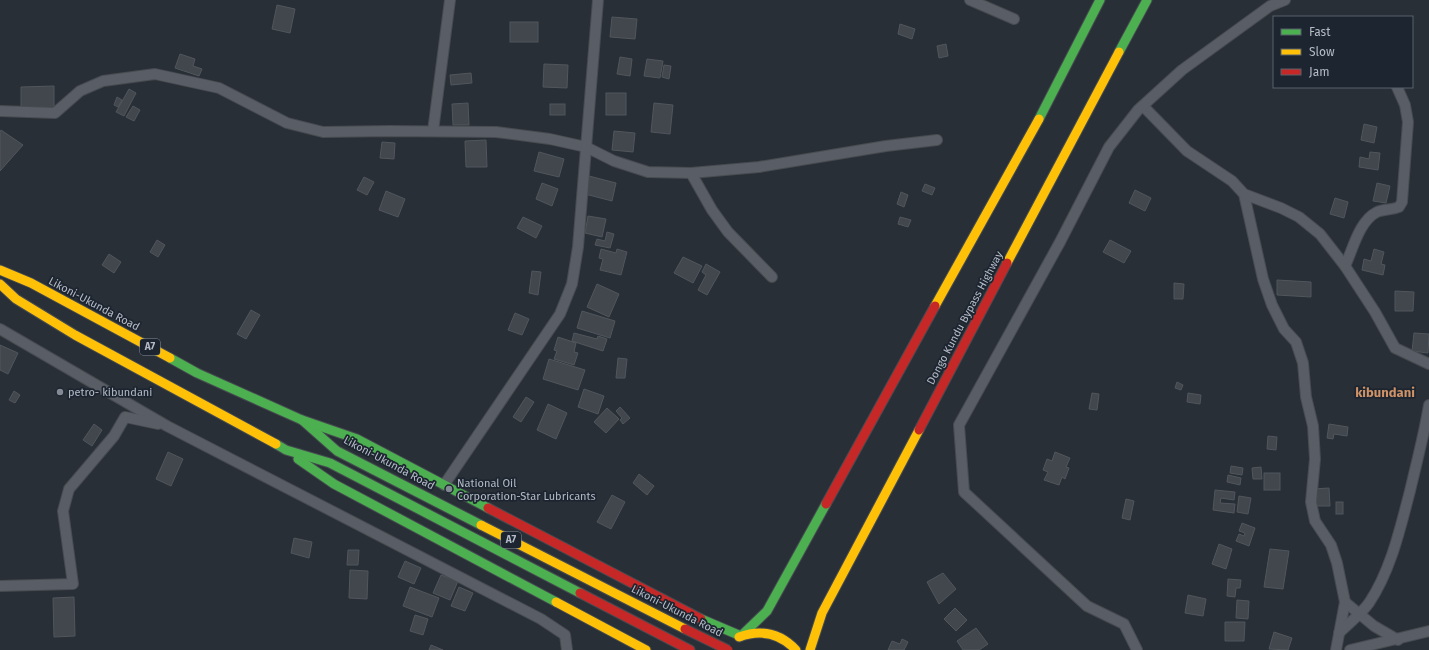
<svg xmlns="http://www.w3.org/2000/svg" width="1429" height="650" viewBox="0 0 1429 650" font-family="'Fira Sans',sans-serif">
<rect width="100%" height="100%" fill="#292f36"/>
<g fill="#42474d" stroke="#51565d">
<polygon points="277,5 295,9 290,33 272,29"/>
<polygon points="612,17 637,19 635,39 610,37"/>
<rect x="510" y="22" width="28" height="20"/>
<polygon points="900,24 915,29 912,39 898,34"/>
<polygon points="946,44 948,56 939,58 937,46"/>
<polygon points="180,54 195,59 193,66 202,69 199,76 175,68"/>
<polygon points="620,57 632,59 630,76 617,74"/>
<polygon points="647,59 663,61 660,78 644,76"/>
<polygon points="544,64 568,65 567,88 543,87"/>
<polygon points="664,65 671,66 669,79 662,77"/>
<polygon points="471,73 472,83 451,85 450,75"/>
<polygon points="54,86 54,108 21,109 21,87"/>
<polygon points="129,89 136,93 124,116 116,112"/>
<rect x="606" y="93" width="20" height="22"/>
<polygon points="117,97 122,100 118,107 114,105"/>
<polygon points="468,103 469,125 453,125 452,104"/>
<polygon points="654,103 673,105 670,134 651,132"/>
<rect x="550" y="104" width="15" height="11"/>
<polygon points="133,106 140,110 134,121 126,117"/>
<polygon points="1364,124 1377,127 1374,143 1361,140"/>
<polygon points="1,130 23,145 0,171 0,132"/>
<polygon points="614,131 635,133 633,152 612,150"/>
<polygon points="486,140 487,167 466,167 465,141"/>
<polygon points="382,142 395,143 394,159 380,158"/>
<polygon points="539,152 564,159 559,177 534,171"/>
<polygon points="1370,152 1380,153 1378,170 1359,167 1360,157 1369,159"/>
<polygon points="589,176 616,183 612,201 585,194"/>
<polygon points="364,177 374,182 367,195 357,190"/>
<polygon points="542,183 558,189 552,206 536,199"/>
<polygon points="1377,183 1390,186 1386,203 1373,201"/>
<polygon points="925,184 935,188 932,195 922,191"/>
<polygon points="1135,190 1151,198 1145,211 1129,203"/>
<polygon points="386,191 405,199 398,217 379,210"/>
<polygon points="901,192 908,195 904,207 897,204"/>
<polygon points="1335,198 1348,202 1344,218 1330,214"/>
<polygon points="588,216 606,219 602,237 585,233"/>
<polygon points="523,217 542,226 536,238 517,228"/>
<polygon points="900,217 911,220 908,227 898,224"/>
<polygon points="607,232 614,234 610,248 595,245 597,239 605,241"/>
<polygon points="157,240 165,245 158,257 150,252"/>
<polygon points="1110,240 1131,251 1124,263 1103,252"/>
<polygon points="601,249 616,253 617,249 627,252 621,275 600,270 603,259 599,258"/>
<polygon points="1374,249 1384,252 1381,264 1385,265 1383,275 1362,270 1364,259 1371,261"/>
<polygon points="109,254 121,262 114,273 102,265"/>
<polygon points="683,257 702,266 693,283 674,273"/>
<polygon points="706,264 720,272 707,295 698,290 706,275 702,272"/>
<polygon points="532,271 541,272 538,295 529,293"/>
<polygon points="1277,280 1311,282 1311,297 1277,295"/>
<polygon points="1174,283 1184,284 1183,299 1174,299"/>
<polygon points="597,284 619,294 609,317 587,307"/>
<polygon points="1395,291 1414,292 1413,311 1395,311"/>
<polygon points="251,310 260,315 246,339 237,334"/>
<polygon points="582,311 615,321 610,338 577,328"/>
<polygon points="515,313 529,319 522,335 508,330"/>
<polygon points="574,333 597,339 598,336 607,339 603,351 572,341"/>
<polygon points="1414,333 1429,334 1428,353 1412,351"/>
<polygon points="558,337 576,343 574,352 578,353 574,365 554,359 557,351 554,350"/>
<polygon points="0,345 18,353 8,374 0,370"/>
<polygon points="618,358 627,359 625,378 616,378"/>
<polygon points="549,359 585,370 578,390 543,379"/>
<polygon points="1177,382 1183,385 1181,390 1175,388"/>
<polygon points="584,389 604,396 598,414 578,407"/>
<polygon points="14,391 20,395 15,403 9,400"/>
<polygon points="1092,393 1099,394 1097,410 1089,409"/>
<polygon points="1188,393 1201,395 1200,404 1187,402"/>
<polygon points="526,397 534,402 521,422 513,417"/>
<polygon points="548,404 567,413 556,439 537,430"/>
<polygon points="620,407 630,418 623,424 620,420 622,418 616,411"/>
<polygon points="607,408 619,419 606,433 594,422"/>
<polygon points="94,424 102,430 92,446 83,440"/>
<polygon points="1329,424 1348,427 1347,436 1334,434 1333,439 1327,438"/>
<polygon points="1268,436 1277,437 1276,450 1267,449"/>
<polygon points="168,452 183,459 171,486 156,479"/>
<polygon points="1055,452 1070,458 1066,467 1069,468 1065,479 1062,477 1059,485 1044,480 1048,472 1043,470 1047,459 1052,461"/>
<polygon points="1231,466 1243,468 1242,475 1230,473"/>
<polygon points="1261,467 1262,479 1253,479 1252,468"/>
<rect x="1264" y="473" width="16" height="17"/>
<polygon points="639,474 654,486 647,495 633,483"/>
<polygon points="1228,475 1241,478 1240,485 1227,482"/>
<polygon points="1329,488 1330,506 1314,506 1313,489"/>
<polygon points="1215,490 1235,492 1234,500 1221,498 1220,503 1235,504 1234,513 1213,510"/>
<polygon points="612,495 625,502 611,529 597,522"/>
<polygon points="1239,496 1251,498 1248,514 1237,512"/>
<polygon points="1126,499 1134,501 1130,520 1122,518"/>
<rect x="1336" y="502" width="7" height="12"/>
<polygon points="1242,523 1255,528 1249,546 1236,541 1239,534 1244,536 1245,533 1239,531"/>
<polygon points="294,538 312,542 309,558 291,553"/>
<polygon points="1219,544 1232,549 1226,569 1212,564"/>
<polygon points="1270,549 1289,551 1283,589 1264,587"/>
<polygon points="348,550 359,550 358,565 347,565"/>
<polygon points="405,561 421,568 414,584 398,577"/>
<polygon points="350,570 368,571 367,599 349,598"/>
<polygon points="943,573 956,589 939,604 927,582"/>
<polygon points="441,575 458,581 450,600 433,593"/>
<polygon points="1228,579 1241,580 1240,588 1236,588 1235,597 1227,596"/>
<polygon points="410,587 439,598 432,617 403,606"/>
<polygon points="459,587 473,593 465,611 451,606"/>
<polygon points="1188,595 1206,599 1203,616 1185,613"/>
<polygon points="74,597 75,636 54,637 53,598"/>
<polygon points="1237,600 1249,601 1248,619 1236,618"/>
<polygon points="955,608 967,620 956,631 944,619"/>
<polygon points="415,615 428,619 423,635 410,631"/>
<polygon points="1225,622 1245,622 1244,641 1225,641"/>
<polygon points="976,628 988,644 979,650 963,650 957,641"/>
<polygon points="1274,632 1292,638 1288,650 1269,649"/>
<polygon points="902,639 908,642 904,650 888,650 892,641 900,644"/>
<polygon points="431,645 443,650 429,650"/>
</g>
<g fill="none" stroke-linecap="round" stroke-linejoin="round">
<g stroke="#474b51" stroke-width="12">
<g id="street">
<polyline points="970,0 1014,19"/>
<polyline points="1143,106 1187,151 1232,181 1244,194 1263,279 1272,305 1284,329 1296,342 1303,363 1306,397 1313,426 1315,459 1311,502 1315,521 1331,545 1337,563 1345,602 1336,650"/>
<polyline points="0,111 55,113 80,91 103,81 155,74 219,88 287,123 323,132 389,131 496,132 550,139 586,147 614,161 648,172 691,173 759,167 886,146 937,140"/>
<polyline points="433,131 450,0"/>
<polyline points="691,173 712,210 728,232 772,277"/>
<polyline points="1244,194 1281,208 1299,217 1320,234 1345,266 1375,312 1395,348 1429,364"/>
<path d="M1345 266C1353 249 1359 221 1377 212 1384 209 1392 210 1399 207L1402 202 1408 122 1405 105 1397 87"/>
<polyline points="0,329 167,426 541,619 565,635 567,650"/>
<polyline points="444,485 560,314 572,284 578,247 598,0"/>
<polyline points="0,586 73,584 63,511 69,489 114,436 125,417 158,424"/>
<polyline points="1345,602 1374,626 1398,640"/>
<path d="M1339 633C1349 623 1361 614 1369 603 1391 570 1400 529 1410 491 1417 461 1424 435 1429 405"/>
<polyline points="1137,650 1124,624 1087,606 964,492 959,425 1060,242 1109,147 1138,110 1182,70 1270,6 1285,0"/>
<polyline points="1350,650 1429,631"/>
</g>
</g>
<g stroke="#464b51" stroke-width="11">
<g id="fast">
<polyline points="1119,52 1147,0"/>
<polyline points="1039,119 1100,0"/>
<polyline points="170,358 197,373 302,420 337,451 481,525"/>
<polyline points="302,420 357,439 488,508"/>
<polyline points="276,444 286,450 330,463 580,593"/>
<polyline points="298,459 334,484 556,602"/>
<polyline points="701,619 741,636 767,611 826,504"/>
</g>
</g>
<g stroke="#464b51" stroke-width="11">
<g id="slow">
<polyline points="1007,263 1119,52"/>
<polyline points="0,270 31,283 170,358"/>
<polyline points="0,284 16,299 75,335 276,444"/>
<polyline points="935,306 1039,119"/>
<polyline points="481,525 685,629"/>
<polyline points="556,602 646,650"/>
<path d="M739 637C761 629 780 633 796 650"/>
<polyline points="810,650 822,613 919,430"/>
</g>
</g>
<g stroke="#464b51" stroke-width="11">
<g id="jam">
<polyline points="919,430 1007,263"/>
<polyline points="826,504 935,306"/>
<polyline points="488,508 701,619"/>
<polyline points="580,593 690,650"/>
</g>
</g>
<use href="#street" stroke="#595d65" stroke-width="10"/>
<use href="#fast" stroke="#4caf50" stroke-width="9"/>
<use href="#slow" stroke="#ffc107" stroke-width="9"/>
<use href="#jam" stroke="#c62828" stroke-width="9"/>
<g stroke="#464b51" stroke-width="11" stroke-linecap="butt">
<polyline id="jam-bridge" points="685,629 728,650"/>
</g>
<use href="#jam-bridge" stroke="#c62828" stroke-width="9"/>
</g>
<g fill="#838a94" stroke="#1d2530" stroke-width="1.5">
<circle cx="60" cy="392" r="4"/>
<circle cx="449" cy="489" r="4"/>
</g>
<g text-anchor="middle" dominant-baseline="central" stroke-width="3.5" stroke-linejoin="round" paint-order="stroke">
<g fill="#1d2530" stroke="#878e9a" stroke-width="1">
<rect x="140" y="339" width="20" height="16" rx="3"/>
<rect x="501" y="532" width="20" height="16" rx="3"/>
</g>
<g font-size="10" font-weight="bold" fill="#b4bbc7">
<text x="150" y="347">A7</text>
<text x="511" y="540">A7</text>
</g>
<g font-size="11" fill="#b4bbc7" stroke="#1d2530">
<text transform="translate(94 304) rotate(28)">Likoni-Ukunda Road</text>
<text transform="translate(965 318) rotate(-62)">Dongo Kundu Bypass Highway</text>
<text transform="translate(389 463) rotate(28)">Likoni-Ukunda Road</text>
<text transform="translate(677 611) rotate(27)">Likoni-Ukunda Road</text>
</g>
<g font-size="11" fill="#b4bbc7" stroke="#1d2530" text-anchor="start">
<text x="68" y="392">petro- kibundani</text>
<text x="457" y="483">National Oil<tspan x="457" dy="13">Corporation-Star Lubricants</tspan></text>
</g>
<g font-size="13" font-weight="bold" fill="#cf9367" stroke="#1d2530">
<text x="1385" y="392">kibundani</text>
</g>
</g>
<rect x="1273" y="16" width="140" height="72" fill="#1d2530" stroke="#59616c"/>
<rect x="1281" y="29" width="20" height="6" fill="#4caf50" stroke="#59616c"/>
<text x="1309" y="36" font-size="12" fill="#b4bbc7">Fast</text>
<rect x="1281" y="49" width="20" height="6" fill="#ffc107" stroke="#59616c"/>
<text x="1309" y="56" font-size="12" fill="#b4bbc7">Slow</text>
<rect x="1281" y="69" width="20" height="6" fill="#c62828" stroke="#59616c"/>
<text x="1309" y="76" font-size="12" fill="#b4bbc7">Jam</text>
</svg>
